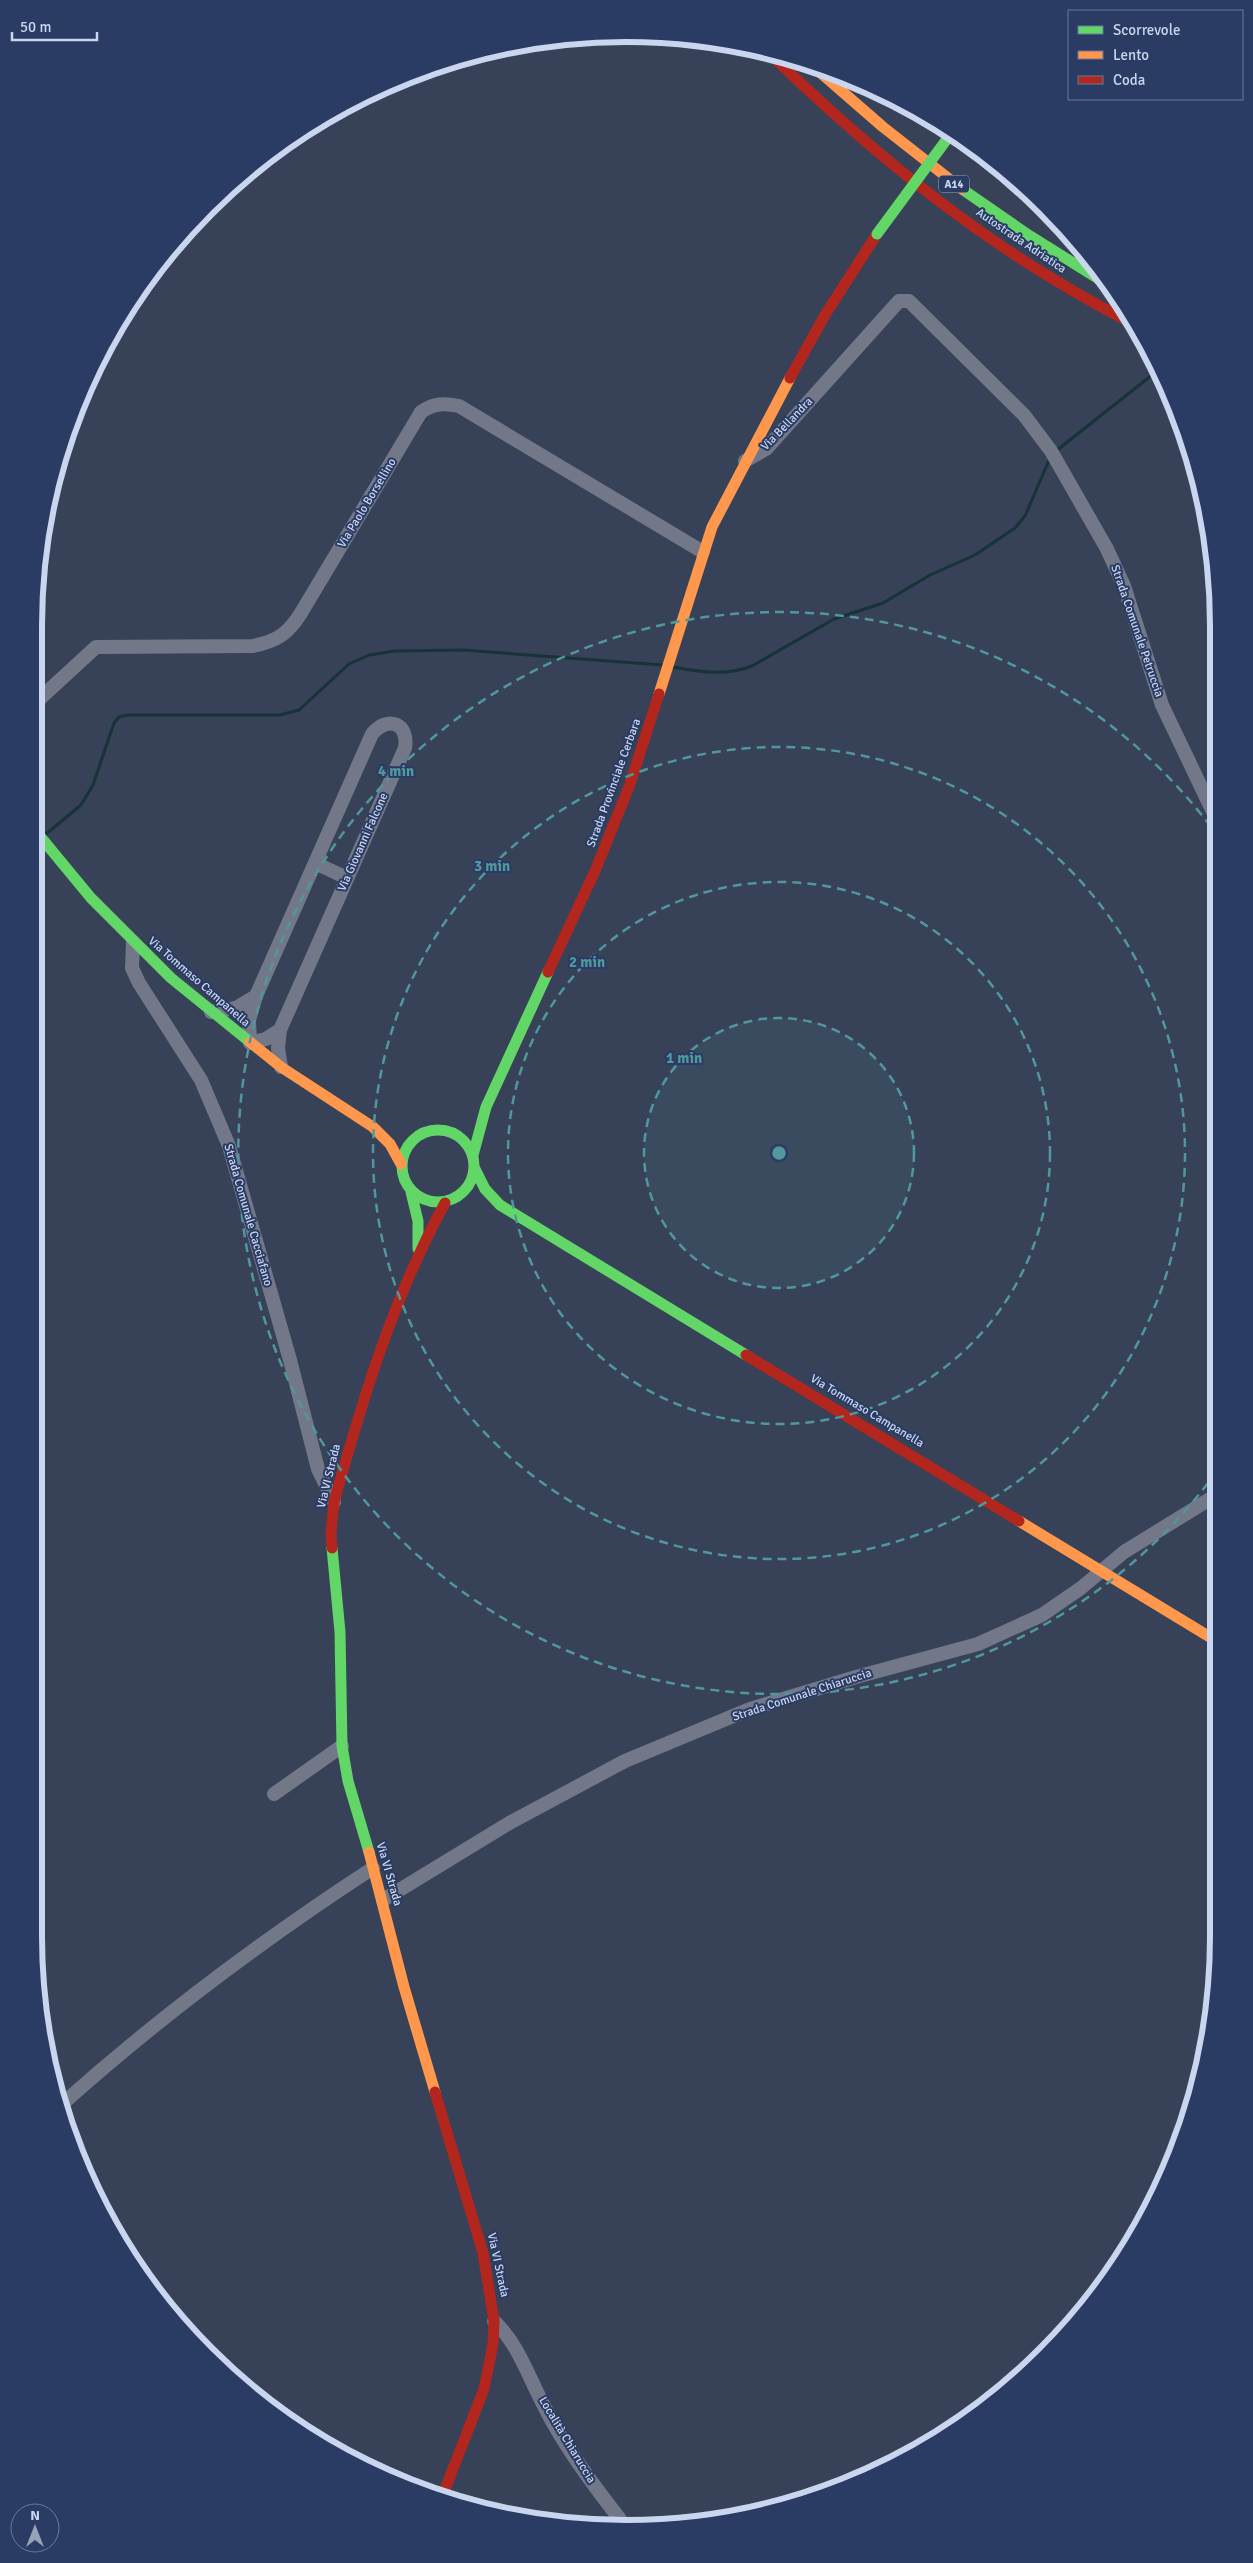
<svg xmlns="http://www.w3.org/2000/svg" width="1253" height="2563" viewBox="0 0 1253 2563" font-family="Signika,sans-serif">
<rect width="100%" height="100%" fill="#374157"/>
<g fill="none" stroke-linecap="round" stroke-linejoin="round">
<g stroke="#163338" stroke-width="3">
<polyline points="1056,451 1157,371"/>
<path d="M673 667C699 672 727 676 752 666L834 619 883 603 930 575 975 555 1015 528 1025 516 1050 458"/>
<polyline points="46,834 81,805 93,785 114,723 119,717 128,715 280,715 299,710 349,664 369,655 395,651 463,650 662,665"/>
</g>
<g stroke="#727888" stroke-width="14">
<polyline points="745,461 766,449 899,301 909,301 1024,415 1051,451 1107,549 1124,586 1162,705 1215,816"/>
<path d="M34 704 96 647 253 646C277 641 288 634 301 613L421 412C434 403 444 403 459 406L703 552"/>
<polyline points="315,863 347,878"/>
<polyline points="133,942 132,968 139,983 201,1080 229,1146 290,1360 318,1469 334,1502"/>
<polyline points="211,1012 236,1008 256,996"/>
<path d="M280 1030 266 1039 250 1043 249 1020 256 996 372 734C388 715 409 723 405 748L280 1030 278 1048 281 1067"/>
<polyline points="274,1794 342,1746"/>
<polyline points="383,1900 511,1822 625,1761 750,1709 856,1677 978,1644 1042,1615 1081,1588 1124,1552 1218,1494"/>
<path d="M60 2106C157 2019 264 1939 373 1868"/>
<path d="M494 2321C519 2345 528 2376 544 2406 565 2448 597 2490 626 2527"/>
</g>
<g stroke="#63d668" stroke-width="11">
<polyline points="962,189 1030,236 1107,284"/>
<polyline points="34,829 91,898 171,978 250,1042"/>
<circle cx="438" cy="1166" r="36"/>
<polyline points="473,1155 486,1107 548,972"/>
<polyline points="475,1169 485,1189 500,1205 746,1355"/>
<polyline points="411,1192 418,1221 418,1249"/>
<polyline points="332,1548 340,1632 342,1746 348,1781 369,1852"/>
</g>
<g stroke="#ff974d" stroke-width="11">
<polyline points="814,67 883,127 962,189"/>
<polyline points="659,694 712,527 790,378"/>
<polyline points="250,1042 281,1067 373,1127 390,1144 401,1164"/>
<polyline points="1019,1521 1218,1642"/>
<polyline points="369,1852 404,1987 435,2092"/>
</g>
<g stroke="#b3261e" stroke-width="11">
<path d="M769 53C881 161 991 251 1130 322"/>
<polyline points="790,378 825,315 877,234"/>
<polyline points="548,972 595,871 629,787 659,694"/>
<polyline points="746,1355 1019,1521"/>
<path d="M332 1548 331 1532 334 1502C363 1398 393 1298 445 1203"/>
<polyline points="435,2092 483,2253 494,2321 493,2344 484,2389 442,2497"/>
</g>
<polyline stroke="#63d668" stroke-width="11" points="877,234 950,135"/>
</g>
<circle cx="779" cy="1153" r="135" fill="#50989b" fill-opacity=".12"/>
<g fill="none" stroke="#50989b" stroke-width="2.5" stroke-dasharray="9 6">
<circle cx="779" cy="1153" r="135"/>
<circle cx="779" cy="1153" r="271"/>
<circle cx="779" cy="1153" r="406"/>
<path d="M1217 1471A541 541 0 1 1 1214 831"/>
</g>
<g text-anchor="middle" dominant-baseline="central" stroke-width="4" stroke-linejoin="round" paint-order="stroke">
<rect fill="#2a3b64" stroke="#9aa8c5" stroke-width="1" x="939" y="175.5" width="30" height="17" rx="4"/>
<g font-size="11" font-weight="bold" fill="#cad6ef">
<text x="954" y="184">A14</text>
</g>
<g font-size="12" fill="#cad6ef" stroke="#2a3b64">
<text transform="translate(1021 241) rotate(34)">Autostrada Adriatica</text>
<text transform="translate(787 424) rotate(-46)">Via Bellandra</text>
<text transform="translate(367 503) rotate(-59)">Via Paolo Borsellino</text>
<text transform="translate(1137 631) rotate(71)">Strada Comunale Petruccia</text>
<text transform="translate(614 783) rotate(-70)">Strada Provinciale Cerbara</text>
<text transform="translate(363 842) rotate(-66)">Via Giovanni Falcone</text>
<text transform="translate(199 982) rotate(41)">Via Tommaso Campanella</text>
<text transform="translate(248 1215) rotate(74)">Strada Comunale Cacciafano</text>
<text transform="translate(867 1411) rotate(31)">Via Tommaso Campanella</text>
<text transform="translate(329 1476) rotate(-76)">Via VI Strada</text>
<text transform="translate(802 1695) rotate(-18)">Strada Comunale Chiaruccia</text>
<text transform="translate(389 1874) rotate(74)">Via VI Strada</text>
<text transform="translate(498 2265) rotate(78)">Via VI Strada</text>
<text transform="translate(567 2440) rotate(59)">Località Chiaruccia</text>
</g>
</g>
<path d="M0 0H1253V2563H0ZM626 42H626A584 584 0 0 1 1210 626V1936A584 584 0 0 1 626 2520H626A584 584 0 0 1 42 1936V626A584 584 0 0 1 626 42Z" fill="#2a3b64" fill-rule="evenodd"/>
<path fill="none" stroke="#cad6ef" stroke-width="6" d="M626 42H626A584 584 0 0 1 1210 626V1936A584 584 0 0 1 626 2520H626A584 584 0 0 1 42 1936V626A584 584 0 0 1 626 42Z"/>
<circle cx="779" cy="1153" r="8" fill="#50989b" stroke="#2a3b64" stroke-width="2.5"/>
<g font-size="15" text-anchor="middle" font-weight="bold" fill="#50989b" stroke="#2a3b64" stroke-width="4" stroke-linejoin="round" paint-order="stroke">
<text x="396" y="776">4 min</text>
<text x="492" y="871">3 min</text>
<text x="587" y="967">2 min</text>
<text x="684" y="1063">1 min</text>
</g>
<rect x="1068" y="10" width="175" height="90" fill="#2a3b64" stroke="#6a799c"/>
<rect x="1078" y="26" width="25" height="8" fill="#63d668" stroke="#6a799c"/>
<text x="1113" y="35" font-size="15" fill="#cad6ef">Scorrevole</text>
<rect x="1078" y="51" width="25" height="8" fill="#ff974d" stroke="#6a799c"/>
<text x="1113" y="60" font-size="15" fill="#cad6ef">Lento</text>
<rect x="1078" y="76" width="25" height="8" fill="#b3261e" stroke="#6a799c"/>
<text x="1113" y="85" font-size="15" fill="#cad6ef">Coda</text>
<g transform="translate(35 2528)"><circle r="24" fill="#2a3b64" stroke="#6a799c"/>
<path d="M0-4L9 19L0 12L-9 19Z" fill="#97a2ba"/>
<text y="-8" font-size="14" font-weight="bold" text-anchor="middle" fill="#cad6ef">N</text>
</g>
<path d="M12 32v8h85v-8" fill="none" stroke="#cad6ef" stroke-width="2.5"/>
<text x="20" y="32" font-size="15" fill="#cad6ef" stroke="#2a3b64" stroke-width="4" paint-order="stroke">50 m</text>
</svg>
